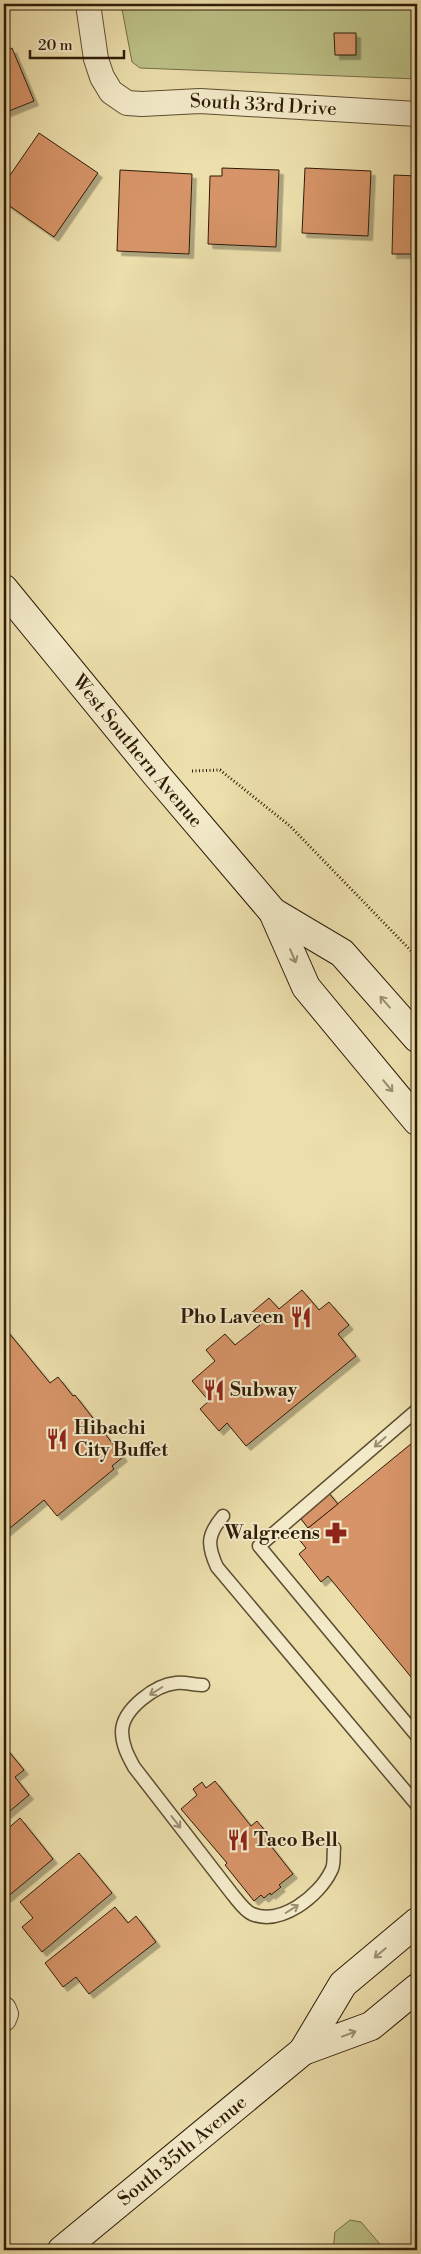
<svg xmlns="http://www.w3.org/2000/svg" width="421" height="2254" viewBox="0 0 421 2254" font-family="'Libre Bodoni',serif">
<defs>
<filter id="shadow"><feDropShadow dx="4.5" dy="4.5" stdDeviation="0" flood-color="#0004"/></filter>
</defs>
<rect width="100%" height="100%" fill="#ecdfac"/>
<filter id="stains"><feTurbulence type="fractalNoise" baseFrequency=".004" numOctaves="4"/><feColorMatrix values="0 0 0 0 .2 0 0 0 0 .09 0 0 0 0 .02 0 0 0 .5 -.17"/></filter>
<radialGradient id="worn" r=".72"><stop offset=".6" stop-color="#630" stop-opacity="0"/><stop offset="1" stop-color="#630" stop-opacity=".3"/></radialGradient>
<g fill="#bcc187" stroke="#766e48">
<polygon points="121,4 417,4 417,79 140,68 132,62"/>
<polygon points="350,2220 361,2222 385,2250 333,2250 335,2232"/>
</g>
<g fill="#d69467" stroke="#2f1c08" filter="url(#shadow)">
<polygon points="334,33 356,33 356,55 335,55"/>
<polygon points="12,48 34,101 4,113 4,52"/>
<polygon points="39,133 98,173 54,237 4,202 4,184"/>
<polygon points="222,168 279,170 276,247 208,244 210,176 222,176"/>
<polygon points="305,168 371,171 368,236 302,233"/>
<polygon points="120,170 192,174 189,254 117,251"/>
<polygon points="394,175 417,176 417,254 392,254"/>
<polygon points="302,1290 319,1310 329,1302 349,1325 338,1334 356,1356 246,1446 227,1423 219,1431 200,1409 209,1401 192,1381 215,1361 206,1350 225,1334 235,1345 260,1325 250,1314 269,1298 279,1309"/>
<polygon points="4,1327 50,1383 58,1377 73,1396 75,1395 123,1457 112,1466 114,1469 57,1516 44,1500 4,1533"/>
<polygon points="417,1439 417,1681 416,1683 328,1576 321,1582 299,1554 306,1548 297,1537"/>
<polygon points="323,1486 338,1504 308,1528 294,1510"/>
<polygon points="6,1748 24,1770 15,1777 29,1795 4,1816 4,1750"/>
<polygon points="215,1781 251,1826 257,1821 271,1838 267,1841 293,1874 279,1885 281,1887 271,1895 270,1893 264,1898 261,1895 254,1901 225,1865 227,1863 181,1809 197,1795 193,1789 202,1782 206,1788"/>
<polygon points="20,1818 53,1859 6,1898 4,1895 4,1832"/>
<polygon points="79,1853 112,1893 42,1952 22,1927 33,1918 20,1902"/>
<polygon points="115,1907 128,1923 136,1916 156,1942 89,1994 76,1977 63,1987 45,1963"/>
</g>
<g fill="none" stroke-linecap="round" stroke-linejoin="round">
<g stroke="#5e4d31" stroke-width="15">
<g id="service">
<polyline points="417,1410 259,1546 417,1736"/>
<path d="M223 1516C207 1535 207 1545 217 1567L417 1805"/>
<path d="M203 1685C195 1685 185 1682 176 1683 155 1685 123 1709 122 1731 122 1745 128 1756 134 1767L233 1895C238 1901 245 1911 252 1914 281 1926 319 1896 331 1871 335 1865 333 1855 334 1848"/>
</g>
</g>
<g stroke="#5e4d31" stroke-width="26">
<g id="minor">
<path id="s1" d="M88 4 96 59 102 77 111 92 127 103 142 104 200 101 417 114"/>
<polyline points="4,2009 6,2014 4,2019"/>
</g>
</g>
<g stroke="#2f1c08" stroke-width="30">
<g id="secondary">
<path id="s2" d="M4 589 154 772 273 912 306 987 417 1121"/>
<polyline points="273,912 342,953 417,1038"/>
<polyline points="303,2051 343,1984 417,1922"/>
<path id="s3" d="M62 2250 303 2051 371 2026 417 1988"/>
</g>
</g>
<polyline stroke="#2f1c08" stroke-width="3" stroke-dasharray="1 2.5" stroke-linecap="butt" points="192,771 220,770 290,826 417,957"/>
<use href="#service" stroke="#f3eac9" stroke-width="12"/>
<use href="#minor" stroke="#f3eac9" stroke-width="24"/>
<use href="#secondary" stroke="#f3eac9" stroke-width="28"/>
</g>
<defs><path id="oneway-shaft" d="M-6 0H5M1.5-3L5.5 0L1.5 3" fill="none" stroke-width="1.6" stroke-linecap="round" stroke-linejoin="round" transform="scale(1.25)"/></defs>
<g stroke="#9b8d72">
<use href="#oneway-shaft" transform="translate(293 956) rotate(67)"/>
<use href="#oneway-shaft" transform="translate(385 1002) rotate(-131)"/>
<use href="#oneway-shaft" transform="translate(388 1086) rotate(50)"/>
<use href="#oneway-shaft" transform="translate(380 1442) rotate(139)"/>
<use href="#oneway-shaft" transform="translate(156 1691) rotate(148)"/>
<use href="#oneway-shaft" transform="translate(176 1822) rotate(52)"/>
<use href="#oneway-shaft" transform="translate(292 1909) rotate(-32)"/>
<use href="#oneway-shaft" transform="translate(380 1953) rotate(140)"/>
<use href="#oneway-shaft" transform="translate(349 2034) rotate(-21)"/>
</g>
<defs>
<g id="restaurant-bare" transform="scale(1.725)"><path d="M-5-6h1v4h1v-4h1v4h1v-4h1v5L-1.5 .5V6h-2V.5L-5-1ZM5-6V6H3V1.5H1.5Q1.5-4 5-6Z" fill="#8f2418" stroke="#f3eac9" stroke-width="2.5" paint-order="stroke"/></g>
<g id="pharmacy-bare" transform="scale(1.725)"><path d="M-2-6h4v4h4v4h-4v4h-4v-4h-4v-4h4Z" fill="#8f2418" stroke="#f3eac9" stroke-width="2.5" paint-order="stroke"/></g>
</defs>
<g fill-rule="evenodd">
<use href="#restaurant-bare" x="301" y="1317"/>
<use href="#restaurant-bare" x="214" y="1390"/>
<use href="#restaurant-bare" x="57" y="1439"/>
<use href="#pharmacy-bare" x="336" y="1533"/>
<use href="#restaurant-bare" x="238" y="1840"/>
</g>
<g text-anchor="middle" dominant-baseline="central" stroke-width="4" stroke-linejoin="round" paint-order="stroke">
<g font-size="19" fill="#2f1c08" stroke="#f3eac9">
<text stroke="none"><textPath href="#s1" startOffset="248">South 33rd Drive</textPath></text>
<text stroke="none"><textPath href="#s2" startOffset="210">West Southern Avenue</textPath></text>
<text stroke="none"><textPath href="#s3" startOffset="156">South 35th Avenue</textPath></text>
</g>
<g font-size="19" font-weight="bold" fill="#2f1c08" stroke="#f3eac9" text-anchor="start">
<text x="284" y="1317" text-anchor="end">Pho Laveen</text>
<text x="230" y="1390">Subway</text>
<text x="74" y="1428">Hibachi<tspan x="74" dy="22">City Buffet</tspan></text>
<text x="320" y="1533" text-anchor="end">Walgreens</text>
<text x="254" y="1840">Taco Bell</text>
</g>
</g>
<rect width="421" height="2254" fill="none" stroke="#ecdfac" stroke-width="20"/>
<rect x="5" y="5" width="411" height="2244" fill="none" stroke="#2f1c08" stroke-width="2.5"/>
<rect x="10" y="10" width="401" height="2234" fill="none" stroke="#2f1c08"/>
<path d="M30 50v8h94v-8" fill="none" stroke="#2f1c08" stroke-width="2.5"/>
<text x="38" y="50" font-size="15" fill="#2f1c08" stroke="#f3eac9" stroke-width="4" paint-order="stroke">20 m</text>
<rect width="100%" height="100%" filter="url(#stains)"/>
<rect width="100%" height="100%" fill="url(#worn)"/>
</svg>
